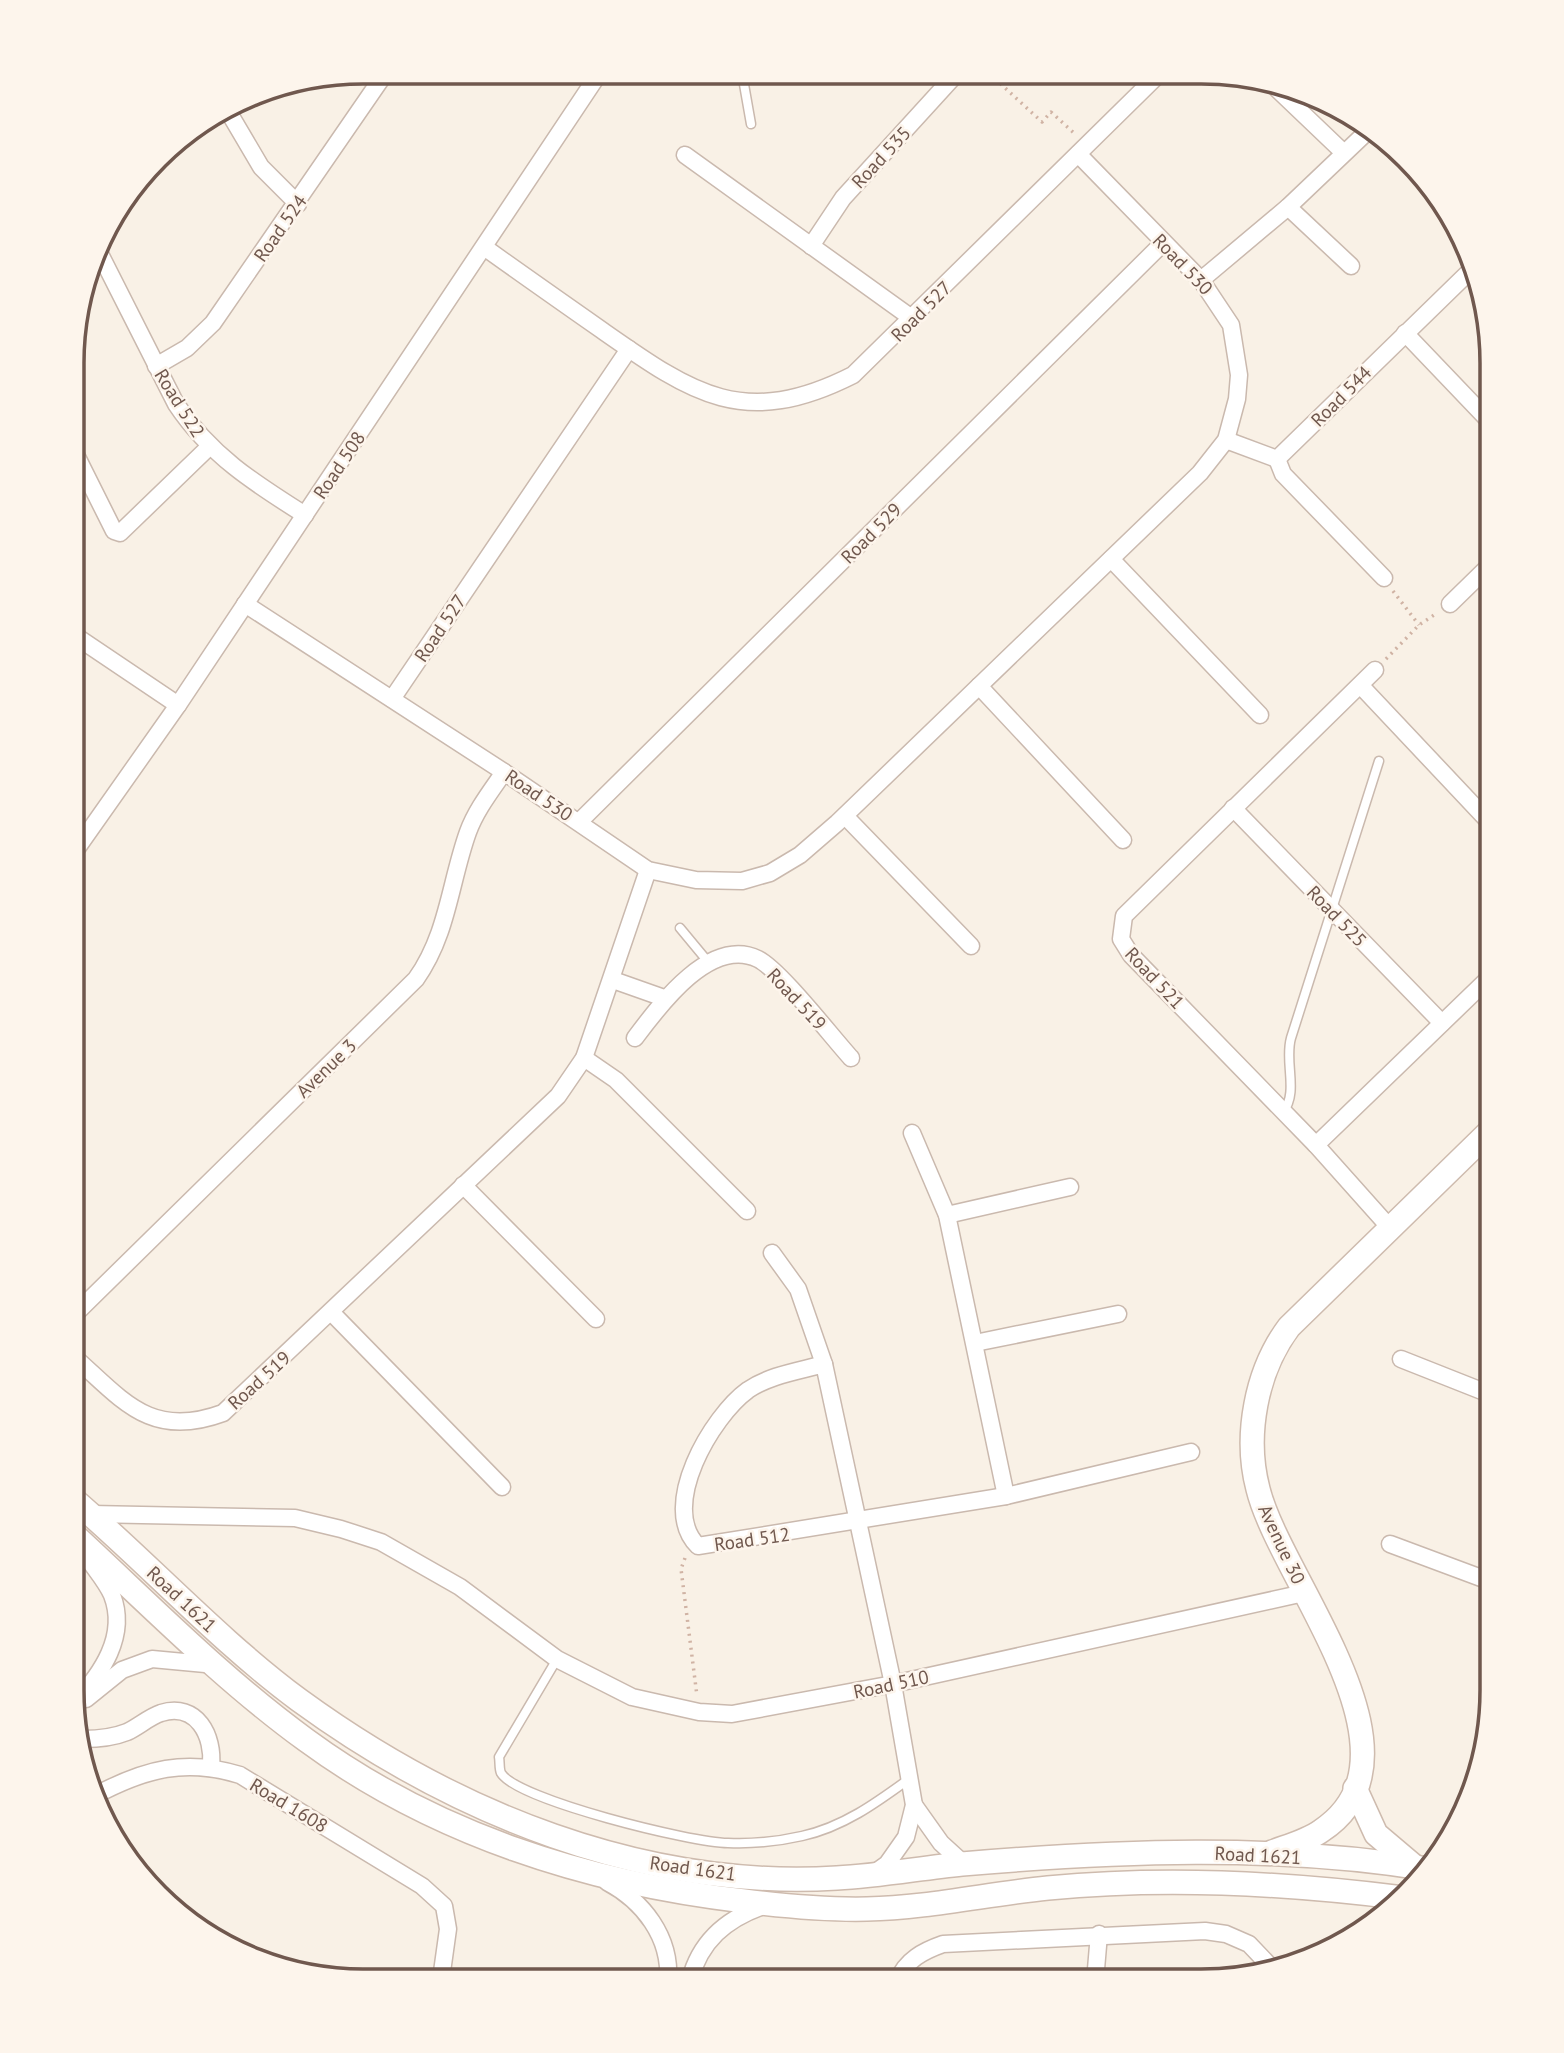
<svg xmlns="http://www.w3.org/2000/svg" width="1564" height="2053" viewBox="0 0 1564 2053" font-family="'PT Sans',sans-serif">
<rect width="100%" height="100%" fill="#f9f1e6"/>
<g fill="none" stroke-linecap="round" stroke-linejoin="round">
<g stroke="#cab9ae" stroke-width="11">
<g id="lane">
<polyline points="742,73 751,124"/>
<polyline points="680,928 709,963"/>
<path d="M1283 1112C1299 1092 1284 1062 1291 1038L1379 761"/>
<path d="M557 1659 499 1757C500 1762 499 1769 501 1773 517 1800 693 1843 728 1843 751 1844 780 1841 802 1836 843 1827 876 1803 909 1779"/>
</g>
</g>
<g stroke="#cab9ae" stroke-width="19">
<g id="street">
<polyline points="1277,89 1344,153"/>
<polyline points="228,111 261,167 298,204"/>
<polyline points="685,155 913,319"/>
<polyline points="1288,207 1351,266"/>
<polyline points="811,246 843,198 957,73"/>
<path d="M484 247C523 275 563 303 603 331 693 394 744 430 853 375L1159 74"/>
<path d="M99 252 176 404C210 455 254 483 305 515"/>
<polyline points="1201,280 1288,207 1371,128"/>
<polyline points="1405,333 1492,424"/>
<polyline points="156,366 187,348 213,323 386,72"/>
<polyline points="1226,440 1277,459 1471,270"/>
<polyline points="74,451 114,531 120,533 209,447"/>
<polyline points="1277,459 1283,474 1384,578"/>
<polyline points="1111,559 1260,715"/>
<polyline points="245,604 504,772 648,870 696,880 742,881 770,873 800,855 837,823 1200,473 1226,440 1237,399 1239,375 1231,325 1201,280 1078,154"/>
<polyline points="1450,604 1492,563"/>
<polyline points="74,635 178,705"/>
<polyline points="1375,670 1124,916 1121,939 1131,955 1316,1145 1391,1229"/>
<polyline points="979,686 1123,840"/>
<polyline points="1361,686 1492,825"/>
<polyline points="392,699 629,349"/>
<polyline points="1233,808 1442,1023"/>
<polyline points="845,816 971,946"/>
<polyline points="579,822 1163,243"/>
<polyline points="73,854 178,705 600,72"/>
<polyline points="613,980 664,998"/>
<path d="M635 1038C659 1006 710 936 758 959 780 970 831 1036 851 1058"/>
<polyline points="584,1058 616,1080 747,1211"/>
<polyline points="912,1133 947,1215 1006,1496"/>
<polyline points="1316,1145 1492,975"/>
<polyline points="463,1185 596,1319"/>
<polyline points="947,1215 1070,1187"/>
<polyline points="772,1253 798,1289 824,1364 893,1684 914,1805 906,1837 887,1864 873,1874"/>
<polyline points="331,1312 502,1487"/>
<path d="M72 1317 416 979C448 934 450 882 468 832 476 810 491 791 504 772"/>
<polyline points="975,1343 1118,1314"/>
<path d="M72 1355C123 1400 150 1440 223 1413L558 1096 584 1058 648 870"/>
<polyline points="1401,1359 1492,1395"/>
<path d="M824 1364C799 1371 770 1375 748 1390 712 1416 658 1507 698 1546L1006 1496 1191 1452"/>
<polyline points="91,1514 295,1518 341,1529 381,1542 460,1587 557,1659 632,1697 699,1712 732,1714 893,1684 1304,1593"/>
<polyline points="1390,1544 1492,1582"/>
<polyline points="86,1699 122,1670 152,1659 216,1665"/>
<path d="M75 1702C101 1674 128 1636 112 1595 106 1581 93 1567 85 1554"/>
<path d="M83 1739C98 1739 112 1738 127 1732 138 1727 149 1717 161 1713 197 1702 214 1736 211 1766"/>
<path d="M96 1795C145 1769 186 1758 240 1775L422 1886 444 1906 448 1929 441 1979"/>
<polyline points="914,1805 941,1843 964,1864"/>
<path d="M607 1882C643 1901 671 1937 668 1980"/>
<path d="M690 1980C700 1941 726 1919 763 1906"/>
<path d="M898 1980C906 1960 923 1951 943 1944L1205 1931 1226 1934 1249 1944 1269 1965"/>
<polyline points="1095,1981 1099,1934"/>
</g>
</g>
<g stroke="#cebbae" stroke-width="26">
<g id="secondary">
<path d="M72 1498C149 1564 218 1640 299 1700 454 1813 643 1890 837 1878 879 1876 921 1868 962 1864 1116 1851 1275 1844 1428 1869"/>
<path d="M72 1533C148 1603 222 1679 306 1740 434 1834 588 1883 744 1901 785 1906 826 1910 867 1909 927 1908 988 1894 1048 1888 1165 1877 1286 1883 1403 1898"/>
<polyline points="1355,1788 1376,1834 1415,1867"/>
<path d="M1272 1852C1288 1846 1307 1841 1321 1831 1435 1756 1280 1579 1258 1489 1244 1436 1256 1371 1289 1327L1492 1129"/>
</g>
</g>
<g stroke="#d0b3a4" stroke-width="3.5" stroke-dasharray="2 5" stroke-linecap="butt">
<polyline points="990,74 1042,122 1051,112 1075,134"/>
<polyline points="1393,591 1419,625"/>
<polyline points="1386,659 1419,625 1437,613"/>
<polyline points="685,1558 681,1569 697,1696"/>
</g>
<use href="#lane" stroke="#fff" stroke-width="8"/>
<use href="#street" stroke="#fff" stroke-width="16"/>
<use href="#secondary" stroke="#fff" stroke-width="23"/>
</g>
<g text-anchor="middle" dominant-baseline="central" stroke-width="5" stroke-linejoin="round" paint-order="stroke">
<g font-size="19" fill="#70584e" stroke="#fdf5ec">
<text transform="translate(881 157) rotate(-47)">Road 535</text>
<text transform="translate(280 228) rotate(-55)">Road 524</text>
<text transform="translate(1183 264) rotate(46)">Road 530</text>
<text transform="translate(921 311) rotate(-45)">Road 527</text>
<text transform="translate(1341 396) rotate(-45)">Road 544</text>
<text transform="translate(180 403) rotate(58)">Road 522</text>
<text transform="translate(339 465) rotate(-56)">Road 508</text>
<text transform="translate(871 533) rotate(-45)">Road 529</text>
<text transform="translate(440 628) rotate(-56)">Road 527</text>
<text transform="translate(539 795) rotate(34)">Road 530</text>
<text transform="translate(1337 916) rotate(46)">Road 525</text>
<text transform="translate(1155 978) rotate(47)">Road 521</text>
<text transform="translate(797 999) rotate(47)">Road 519</text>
<text transform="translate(326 1068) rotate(-44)">Avenue 3</text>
<text transform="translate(259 1380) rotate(-42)">Road 519</text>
<text transform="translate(752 1539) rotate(-8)">Road 512</text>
<text transform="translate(1282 1544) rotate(65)">Avenue 30</text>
<text transform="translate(182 1599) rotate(43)">Road 1621</text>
<text transform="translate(891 1684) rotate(-12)">Road 510</text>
<text transform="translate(289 1805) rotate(31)">Road 1608</text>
<text transform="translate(1258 1855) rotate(3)">Road 1621</text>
<text transform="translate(693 1868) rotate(8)">Road 1621</text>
</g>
</g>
<path d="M0 0H1564V2053H0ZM363 84H1201A279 279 0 0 1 1480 363V1690A279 279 0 0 1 1201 1969H363A279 279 0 0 1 84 1690V363A279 279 0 0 1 363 84Z" fill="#fdf5ec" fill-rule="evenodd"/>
<path fill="none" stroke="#70584e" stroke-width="3.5" d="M363 84H1201A279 279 0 0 1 1480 363V1690A279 279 0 0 1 1201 1969H363A279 279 0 0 1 84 1690V363A279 279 0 0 1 363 84Z"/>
</svg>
